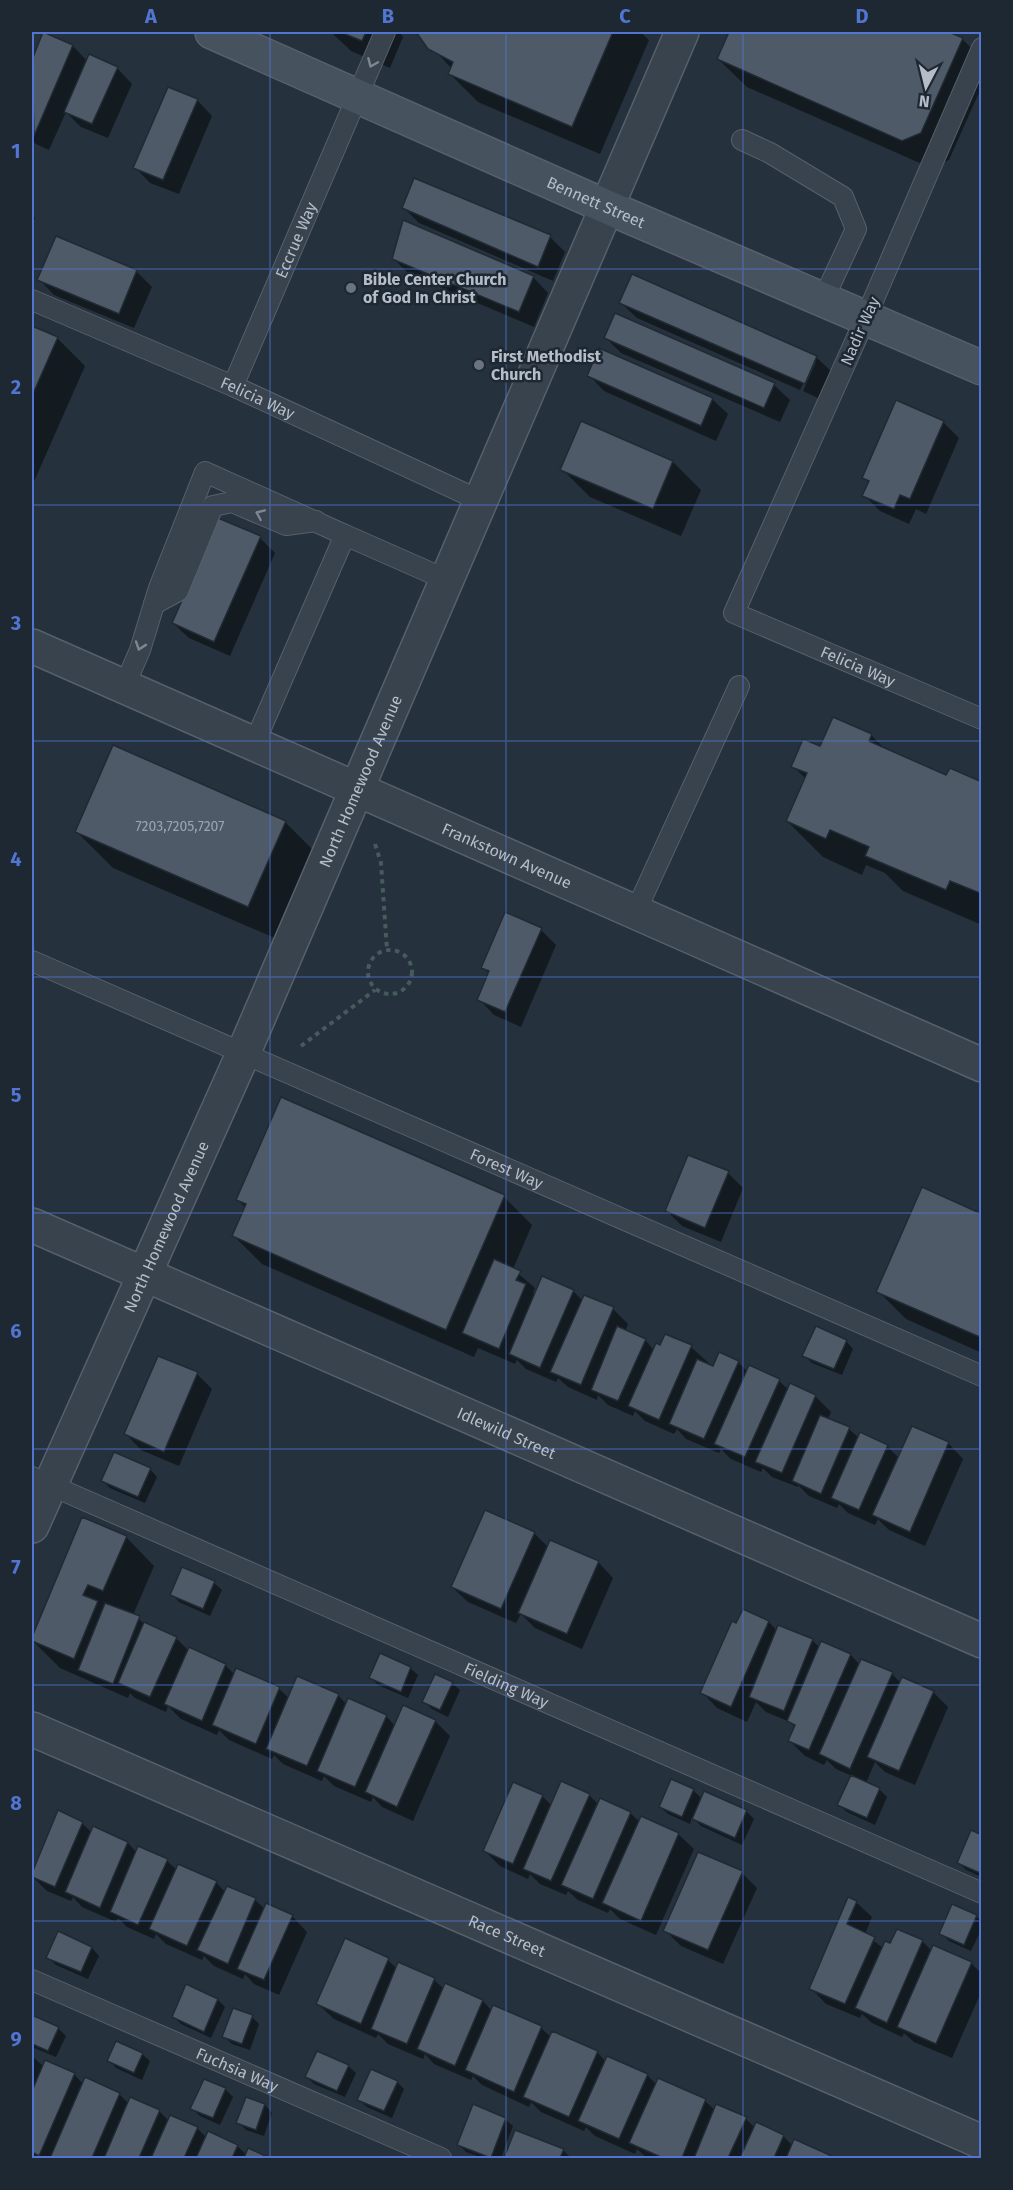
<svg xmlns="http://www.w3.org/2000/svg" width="1013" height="2190" viewBox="0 0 1013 2190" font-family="'Fira Sans',sans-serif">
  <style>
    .shadow { fill: #0007 }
    .building { fill: #4e5a67; stroke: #202a34; stroke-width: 1.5 }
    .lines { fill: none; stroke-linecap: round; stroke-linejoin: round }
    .service-casing { stroke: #57606b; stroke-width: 22 }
    .minor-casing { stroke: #57606b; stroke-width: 36 }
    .tertiary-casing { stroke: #57606b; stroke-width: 36 }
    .secondary-casing { stroke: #57606b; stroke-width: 36 }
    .path { stroke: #475b5d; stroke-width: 4; stroke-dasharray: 4.5 4.5; stroke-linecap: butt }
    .service { stroke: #39434d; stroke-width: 20 }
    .minor { stroke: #39434d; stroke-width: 33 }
    .tertiary { stroke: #39434d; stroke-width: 33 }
    .secondary { stroke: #47525f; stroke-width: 33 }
    .oneway { stroke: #7d8691 }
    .grid { fill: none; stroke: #5275d2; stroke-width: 1.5; stroke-opacity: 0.55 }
    .worship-dot { fill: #6b7280; stroke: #1e2832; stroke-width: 2 }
    .labels { text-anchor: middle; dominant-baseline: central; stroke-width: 5; stroke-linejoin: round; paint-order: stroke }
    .number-label { font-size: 14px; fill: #9ba4b0 }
    .street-label { font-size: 16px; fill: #b5bdc8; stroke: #1e2832 }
    .poi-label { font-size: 16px; font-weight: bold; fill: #b5bdc8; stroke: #1e2832; text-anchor: start }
    .neatline { fill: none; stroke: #5275d2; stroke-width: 2 }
    .grid-label { font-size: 20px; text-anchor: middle; font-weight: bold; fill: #5275d2 }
  </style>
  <rect width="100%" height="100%" fill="#25313d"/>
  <g class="shadow">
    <polygon points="331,32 399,32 403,37 390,68 351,51"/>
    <polygon points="418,32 640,32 649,40 600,154 478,102 450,74 452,69"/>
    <polygon points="730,32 945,32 962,39 982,58 982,86 949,160 931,168 747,87 718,59"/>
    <polygon points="44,33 73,46 87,61 117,68 132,84 108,138 81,127 66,112 49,150 32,142 32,64"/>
    <polygon points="197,100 212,116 179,194 150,183 135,167"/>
    <polygon points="403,207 550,237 565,252 553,281 419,223"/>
    <polygon points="32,214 35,218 32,226"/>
    <polygon points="56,238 136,271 152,287 134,328 54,295 39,279"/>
    <polygon points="393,258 533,277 548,293 534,327 409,274"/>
    <polygon points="621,303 816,357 832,372 820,399 803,391 816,362 813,362 800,390 637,318"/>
    <polygon points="32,328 57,338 85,366 32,486"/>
    <polygon points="606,338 774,385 790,400 780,422 621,353"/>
    <polygon points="589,375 712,399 728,414 716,441 604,391"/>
    <polygon points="897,402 944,423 959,438 926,514 916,509 909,524 880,511 864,495 869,483 864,477"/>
    <polygon points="673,462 701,490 681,536 590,497 562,469"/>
    <polygon points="260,538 275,553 230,656 189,638 173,623"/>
    <polygon points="871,735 886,750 947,777 982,783 982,925 903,891 885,873 866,865 862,875 823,857 787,821 806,779 793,766 820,748"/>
    <polygon points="285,822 321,858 284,942 113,868 77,832"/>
    <polygon points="541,930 556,945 521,1027 494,1015 479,999 490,975 483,967"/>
    <polygon points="282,1099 504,1197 532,1225 513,1269 535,1288 533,1293 535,1295 573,1291 583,1301 613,1309 628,1324 625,1332 645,1340 654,1350 691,1347 714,1368 738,1362 747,1371 779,1381 789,1390 815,1396 831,1412 828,1419 849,1429 859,1438 887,1446 899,1458 948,1443 963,1459 925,1546 889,1530 878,1519 875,1525 848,1513 839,1504 837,1508 809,1496 798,1485 798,1487 772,1477 763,1468 761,1472 731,1459 721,1449 719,1453 686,1439 677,1429 674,1434 645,1421 635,1411 633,1416 608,1405 598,1395 597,1400 568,1387 558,1378 556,1382 526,1369 517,1360 515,1364 478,1348 474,1357 262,1264 234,1236 246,1208 238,1200"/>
    <polygon points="728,1173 743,1188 721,1242 682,1226 667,1211"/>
    <polygon points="982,1215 982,1353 906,1319 878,1291"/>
    <polygon points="846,1341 853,1349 842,1375 812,1363 804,1355"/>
    <polygon points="197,1374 212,1389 179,1466 141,1450 126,1434"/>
    <polygon points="150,1469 157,1477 145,1503 110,1488 103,1481"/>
    <polygon points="83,1519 126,1537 154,1566 133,1615 145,1624 176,1638 189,1651 225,1665 235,1675 237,1670 279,1689 289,1698 338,1695 347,1705 386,1716 395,1726 435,1721 450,1736 413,1821 382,1807 373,1797 371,1802 334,1786 324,1776 322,1781 283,1764 274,1755 272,1759 229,1740 219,1730 217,1735 181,1719 168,1706 166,1712 135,1698 130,1693 128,1698 60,1668 32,1640"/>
    <polygon points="534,1533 548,1547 598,1562 613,1578 582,1649 535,1628 521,1614 516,1623 468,1602 452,1587"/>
    <polygon points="183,1569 214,1583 222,1590 210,1616 179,1602 172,1594"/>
    <polygon points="743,1611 769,1622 777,1631 812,1640 820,1648 822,1643 851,1655 860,1665 892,1674 901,1683 933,1692 948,1707 915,1785 885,1772 875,1762 866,1783 879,1789 887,1797 875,1825 847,1812 839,1805 852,1776 836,1769 827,1760 824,1765 805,1756 790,1741 796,1728 790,1722 766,1712 756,1702 747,1722 717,1708 702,1692"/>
    <polygon points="410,1668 418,1675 408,1698 378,1685 371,1678"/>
    <polygon points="452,1683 460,1690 448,1717 432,1709 424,1702"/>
    <polygon points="693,1790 702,1799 746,1811 754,1819 742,1845 701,1826 692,1817 690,1824 668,1814 660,1807"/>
    <polygon points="589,1795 599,1805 630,1813 640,1822 678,1834 694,1849 656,1935 620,1919 610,1909 608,1913 578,1900 568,1891 566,1895 540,1884 530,1874 528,1879 500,1866 485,1851 542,1796 552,1806"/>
    <polygon points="59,1812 82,1823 92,1833 94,1828 128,1843 137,1853 167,1861 177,1870 216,1882 225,1892 255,1900 265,1909 292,1916 307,1932 279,1995 254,1984 245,1974 243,1979 214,1966 204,1956 202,1960 166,1944 156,1934 154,1939 127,1927 118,1918 116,1922 82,1907 73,1897 71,1901 47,1891 32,1876"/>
    <polygon points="982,1837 982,1877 966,1870 958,1862"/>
    <polygon points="742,1873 757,1888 723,1964 681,1946 665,1930"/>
    <polygon points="856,1902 872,1917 865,1934 883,1948 922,1941 932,1951 971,1963 982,1974 982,1990 952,2058 914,2042 904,2033 902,2037 872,2023 862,2014 860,2018 826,2004 811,1988"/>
    <polygon points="976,1916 982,1922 982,1928 971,1951 949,1941 941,1933"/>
    <polygon points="58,1933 92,1948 99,1956 88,1979 56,1965 48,1957"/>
    <polygon points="388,1960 397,1969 399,1964 434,1980 444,1989 446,1985 483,2001 492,2011 541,2028 551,2037 597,2052 606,2062 647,2075 656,2084 705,2101 715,2110 746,2119 755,2128 783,2136 793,2146 834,2158 647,2158 637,2149 635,2154 595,2136 586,2127 584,2131 541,2112 531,2102 529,2107 482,2085 473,2076 471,2080 434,2064 425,2054 423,2059 388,2044 378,2034 376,2038 334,2019 318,2004"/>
    <polygon points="218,2000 225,2007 211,2038 181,2024 174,2017"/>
    <polygon points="32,2017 58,2028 66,2036 56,2057 32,2047"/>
    <polygon points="252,2017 259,2024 250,2050 232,2044 224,2036"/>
    <polygon points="142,2054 150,2061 142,2080 116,2068 109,2060"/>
    <polygon points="32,2056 44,2067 74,2074 83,2084 119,2094 129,2104 159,2111 169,2121 197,2128 207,2138 237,2146 247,2155 249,2150 267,2158 32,2158"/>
    <polygon points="348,2066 356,2073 345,2097 314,2084 307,2077"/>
    <polygon points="397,2082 404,2089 392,2118 367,2107 359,2100"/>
    <polygon points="225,2089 233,2097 220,2125 200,2116 192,2109"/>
    <polygon points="265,2105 272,2113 264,2136 246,2130 238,2122"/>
    <polygon points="505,2119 513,2126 501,2158 483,2158 466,2152 459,2145"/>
    <polygon points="516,2132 563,2150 571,2158 505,2158"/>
  </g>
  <g class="building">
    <polygon points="43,32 73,45 34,136 32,60"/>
    <polygon points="340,32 366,32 362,41"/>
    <polygon points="416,32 613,32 572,127 448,74 453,62 428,49"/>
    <polygon points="729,32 949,32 963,38 921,133 902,141 717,59"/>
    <polygon points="89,54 118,67 92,124 64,112"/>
    <polygon points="168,87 198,99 163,180 133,168"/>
    <polygon points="414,178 551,235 538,267 402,208"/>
    <polygon points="403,220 534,276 519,312 392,259"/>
    <polygon points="56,236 137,270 119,314 37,280"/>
    <polygon points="632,274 817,356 805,384 619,303"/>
    <polygon points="615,313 775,383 764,408 604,338"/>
    <polygon points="32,326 58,337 32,396"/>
    <polygon points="599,348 713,398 701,426 587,376"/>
    <polygon points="896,400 944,421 910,499 900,495 894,509 862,496 869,481 862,478"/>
    <polygon points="581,421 673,461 653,509 560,470"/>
    <polygon points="218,518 261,536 214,642 172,623"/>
    <polygon points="833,717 872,734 869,741 946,775 950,768 982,782 982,894 950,881 946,890 865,856 869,847 830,830 826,839 786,821 807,773 791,767 803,739 820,746"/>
    <polygon points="113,745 286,821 248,907 75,832"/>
    <polygon points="505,912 542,928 505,1012 477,1000 489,971 481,968"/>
    <polygon points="281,1097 505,1195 446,1330 232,1236 246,1204 236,1200"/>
    <polygon points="688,1155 729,1171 705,1228 665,1211"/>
    <polygon points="922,1187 982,1214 982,1338 876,1292"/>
    <polygon points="494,1259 521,1271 516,1280 526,1284 499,1349 462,1333"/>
    <polygon points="542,1276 574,1290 540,1368 509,1354"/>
    <polygon points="584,1295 614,1307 581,1385 550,1372"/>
    <polygon points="617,1326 646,1339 618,1401 591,1390"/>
    <polygon points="816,1326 847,1340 834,1369 802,1356"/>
    <polygon points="665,1334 692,1345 659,1420 628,1406 656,1343 660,1345"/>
    <polygon points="719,1352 739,1361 704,1439 669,1424 697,1359 713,1366"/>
    <polygon points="158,1356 198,1372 164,1452 124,1434"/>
    <polygon points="749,1365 780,1379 745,1457 714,1444"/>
    <polygon points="790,1383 816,1395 782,1473 755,1462"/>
    <polygon points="820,1415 850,1427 821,1494 792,1481"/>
    <polygon points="912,1426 949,1442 910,1532 872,1515"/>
    <polygon points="860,1432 888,1445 859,1510 831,1498"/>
    <polygon points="114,1452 151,1468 138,1497 101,1481"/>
    <polygon points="485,1510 535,1532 501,1609 451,1587"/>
    <polygon points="82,1517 127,1536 103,1591 88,1585 83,1595 98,1601 74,1659 32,1641 32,1637"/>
    <polygon points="550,1540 599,1561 567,1634 518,1613"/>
    <polygon points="182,1567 215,1581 203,1609 170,1595"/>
    <polygon points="105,1603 140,1616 113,1684 78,1670"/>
    <polygon points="743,1609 769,1621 731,1707 700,1693 732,1621 736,1623"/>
    <polygon points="144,1622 177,1637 150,1697 118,1683"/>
    <polygon points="778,1625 813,1639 784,1711 749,1697"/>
    <polygon points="821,1641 851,1654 809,1750 788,1741 795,1725 787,1721"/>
    <polygon points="189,1647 226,1664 202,1721 164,1704"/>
    <polygon points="380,1653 411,1667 401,1692 369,1678"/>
    <polygon points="861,1659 893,1672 850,1769 819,1754"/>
    <polygon points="236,1668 280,1687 256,1744 212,1725"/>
    <polygon points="435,1674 453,1682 440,1710 422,1702"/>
    <polygon points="297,1676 339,1694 307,1766 266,1749"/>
    <polygon points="902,1677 934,1691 899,1771 867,1757"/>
    <polygon points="348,1698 387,1715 355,1787 317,1771"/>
    <polygon points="403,1705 436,1720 397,1807 365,1792"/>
    <polygon points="851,1775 880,1788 867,1818 837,1805"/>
    <polygon points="671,1779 694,1789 682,1817 659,1807"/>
    <polygon points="561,1781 590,1794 551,1881 523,1869"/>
    <polygon points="513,1782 543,1795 513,1864 483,1851"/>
    <polygon points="704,1791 747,1810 735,1838 692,1819"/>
    <polygon points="600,1798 631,1812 593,1899 561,1885"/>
    <polygon points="58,1810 83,1822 55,1887 32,1877 32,1873"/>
    <polygon points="641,1816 679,1833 641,1921 602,1903"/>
    <polygon points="93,1826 128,1842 100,1908 65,1892"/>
    <polygon points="971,1830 982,1835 980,1873 957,1863"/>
    <polygon points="138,1846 168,1859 138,1925 110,1912"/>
    <polygon points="698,1852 743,1871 708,1950 663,1931"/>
    <polygon points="178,1864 217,1881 187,1946 149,1929"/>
    <polygon points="227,1886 256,1898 228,1964 197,1950"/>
    <polygon points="848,1897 857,1901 847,1924 875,1937 845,2004 809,1989"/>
    <polygon points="266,1903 293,1915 264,1980 237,1969"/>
    <polygon points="952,1904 977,1915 964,1945 939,1934"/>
    <polygon points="897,1929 923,1940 887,2023 855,2008 885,1941 890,1943"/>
    <polygon points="58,1931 92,1947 81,1972 46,1958"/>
    <polygon points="345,1938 389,1958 361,2024 316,2004"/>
    <polygon points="933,1945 972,1962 936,2044 897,2027"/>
    <polygon points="398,1962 435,1978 407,2044 371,2029"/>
    <polygon points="445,1983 483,2000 455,2066 417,2049"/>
    <polygon points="186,1984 218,1999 204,2032 172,2017"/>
    <polygon points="493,2005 542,2026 514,2092 465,2070"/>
    <polygon points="233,2008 253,2015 242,2044 222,2037"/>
    <polygon points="32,2015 59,2027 48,2051 32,2044"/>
    <polygon points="552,2031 598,2051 569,2117 523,2097"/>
    <polygon points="116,2041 143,2053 134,2073 107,2061"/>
    <polygon points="317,2051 349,2065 337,2091 305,2077"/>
    <polygon points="607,2056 648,2074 619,2139 578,2121"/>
    <polygon points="45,2060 75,2073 39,2156 32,2152 32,2091"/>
    <polygon points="371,2069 398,2081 384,2111 357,2100"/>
    <polygon points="85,2077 120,2093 92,2158 50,2158"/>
    <polygon points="658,2078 706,2099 682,2158 663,2158 629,2143"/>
    <polygon points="204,2079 226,2088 213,2118 190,2109"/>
    <polygon points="130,2097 160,2110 139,2158 104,2158"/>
    <polygon points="246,2097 265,2104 256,2130 236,2123"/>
    <polygon points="473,2104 506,2118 491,2158 457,2145"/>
    <polygon points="716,2104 747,2117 728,2158 694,2158"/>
    <polygon points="170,2115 198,2127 184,2158 151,2158"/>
    <polygon points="756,2122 784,2135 774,2158 740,2158"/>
    <polygon points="515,2130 564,2149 560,2158 504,2158"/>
    <polygon points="208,2131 238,2145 232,2158 196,2158"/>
    <polygon points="794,2139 834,2157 834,2158 786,2158"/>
    <polygon points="248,2148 270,2158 244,2158"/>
  </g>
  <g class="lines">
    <defs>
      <g id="service">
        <path id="s1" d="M982,48L866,317L734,613L982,719"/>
        <polyline points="742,140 770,153 843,197 856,229 824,298"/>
        <path id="s2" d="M32,300L233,386L481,501"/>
        <path id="s3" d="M233,386L385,32"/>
        <polyline points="154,604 178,591 213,506 232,502 286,525 316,521"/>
        <polyline points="124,687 140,650 159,588 205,472 345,535"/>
        <polyline points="254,744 345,535 447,580"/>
        <polyline points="635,913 739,686"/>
        <path id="s4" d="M32,961L982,1376"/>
        <path id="s5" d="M32,1477L982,1893"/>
        <path id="s6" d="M32,1980L441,2158"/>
      </g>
      <g id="minor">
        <path id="s7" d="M32,1225L982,1641"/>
        <path id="s8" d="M32,1526L243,1054L682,32"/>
        <path id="s9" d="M32,1729L982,2142"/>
      </g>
      <g id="tertiary">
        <path id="s10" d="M32,646L982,1065"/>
      </g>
      <g id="secondary">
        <path id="s11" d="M212,32L607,207L982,368"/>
      </g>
    </defs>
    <use href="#service" class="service-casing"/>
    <use href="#minor" class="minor-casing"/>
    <use href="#tertiary" class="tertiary-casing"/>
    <use href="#secondary" class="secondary-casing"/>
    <g class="path">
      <polyline points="375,844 381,863 387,950"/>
      <circle cx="390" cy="972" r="22"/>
      <polyline points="301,1046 375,990"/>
    </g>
    <use href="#service" class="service"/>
    <use href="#minor" class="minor"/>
    <use href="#tertiary" class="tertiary"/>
    <use href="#secondary" class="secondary"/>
  </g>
  <defs><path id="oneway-chevron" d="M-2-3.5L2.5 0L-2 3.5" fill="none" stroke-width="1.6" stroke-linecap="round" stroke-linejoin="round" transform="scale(1.5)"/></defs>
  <g class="oneway">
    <use href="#oneway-chevron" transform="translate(372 63) rotate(113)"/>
    <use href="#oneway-chevron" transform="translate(260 514) rotate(-157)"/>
    <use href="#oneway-chevron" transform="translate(140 646) rotate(109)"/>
  </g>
  <path class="grid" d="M270,32V2158M506,32V2158M743,32V2158M32,269H982M32,505H982M32,741H982M32,977H982M32,1213H982M32,1449H982M32,1685H982M32,1921H982"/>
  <g class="worship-dot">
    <circle cx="351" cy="288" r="6"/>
    <circle cx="479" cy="365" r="6"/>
  </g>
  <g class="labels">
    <g class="number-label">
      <text x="180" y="826">7203,7205,7207</text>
    </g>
    <g class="street-label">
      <text stroke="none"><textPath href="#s11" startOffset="420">Bennett Street</textPath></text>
      <text stroke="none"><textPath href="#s3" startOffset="159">Eccrue Way</textPath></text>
      <text transform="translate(860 331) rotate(-66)">Nadir Way</text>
      <text stroke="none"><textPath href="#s2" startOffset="246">Felicia Way</textPath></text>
      <text stroke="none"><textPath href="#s1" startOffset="752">Felicia Way</textPath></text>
      <text stroke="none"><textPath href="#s8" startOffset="814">North Homewood Avenue</textPath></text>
      <text stroke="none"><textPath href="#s10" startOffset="519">Frankstown Avenue</textPath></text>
      <text stroke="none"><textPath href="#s4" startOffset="518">Forest Way</textPath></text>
      <text stroke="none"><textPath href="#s8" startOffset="328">North Homewood Avenue</textPath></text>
      <text stroke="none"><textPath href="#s7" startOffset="518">Idlewild Street</textPath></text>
      <text stroke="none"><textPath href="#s5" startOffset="518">Fielding Way</textPath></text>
      <text stroke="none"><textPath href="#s9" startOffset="518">Race Street</textPath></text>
      <text stroke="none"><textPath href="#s6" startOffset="224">Fuchsia Way</textPath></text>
    </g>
    <g class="poi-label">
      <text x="363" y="279">Bible Center Church<tspan x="363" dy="18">of God In Christ</tspan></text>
      <text x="491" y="356">First Methodist<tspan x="491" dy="18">Church</tspan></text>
    </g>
  </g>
  <rect width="1013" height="2190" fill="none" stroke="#1e2832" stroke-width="66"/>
  <g transform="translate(926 87) rotate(187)" stroke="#1e2832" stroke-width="4.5" paint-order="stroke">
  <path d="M0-4.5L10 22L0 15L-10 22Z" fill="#b5bdc8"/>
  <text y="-9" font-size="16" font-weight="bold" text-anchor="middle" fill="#b5bdc8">N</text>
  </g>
  <rect x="33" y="33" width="947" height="2124" class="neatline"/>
  <g class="grid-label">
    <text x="151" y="23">A</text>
    <text x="388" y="23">B</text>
    <text x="625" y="23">C</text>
    <text x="862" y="23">D</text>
    <text x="16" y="158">1</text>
    <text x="16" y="394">2</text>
    <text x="16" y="630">3</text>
    <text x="16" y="866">4</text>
    <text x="16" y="1102">5</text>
    <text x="16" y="1338">6</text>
    <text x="16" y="1574">7</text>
    <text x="16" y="1810">8</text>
    <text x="16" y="2046">9</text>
  </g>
</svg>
